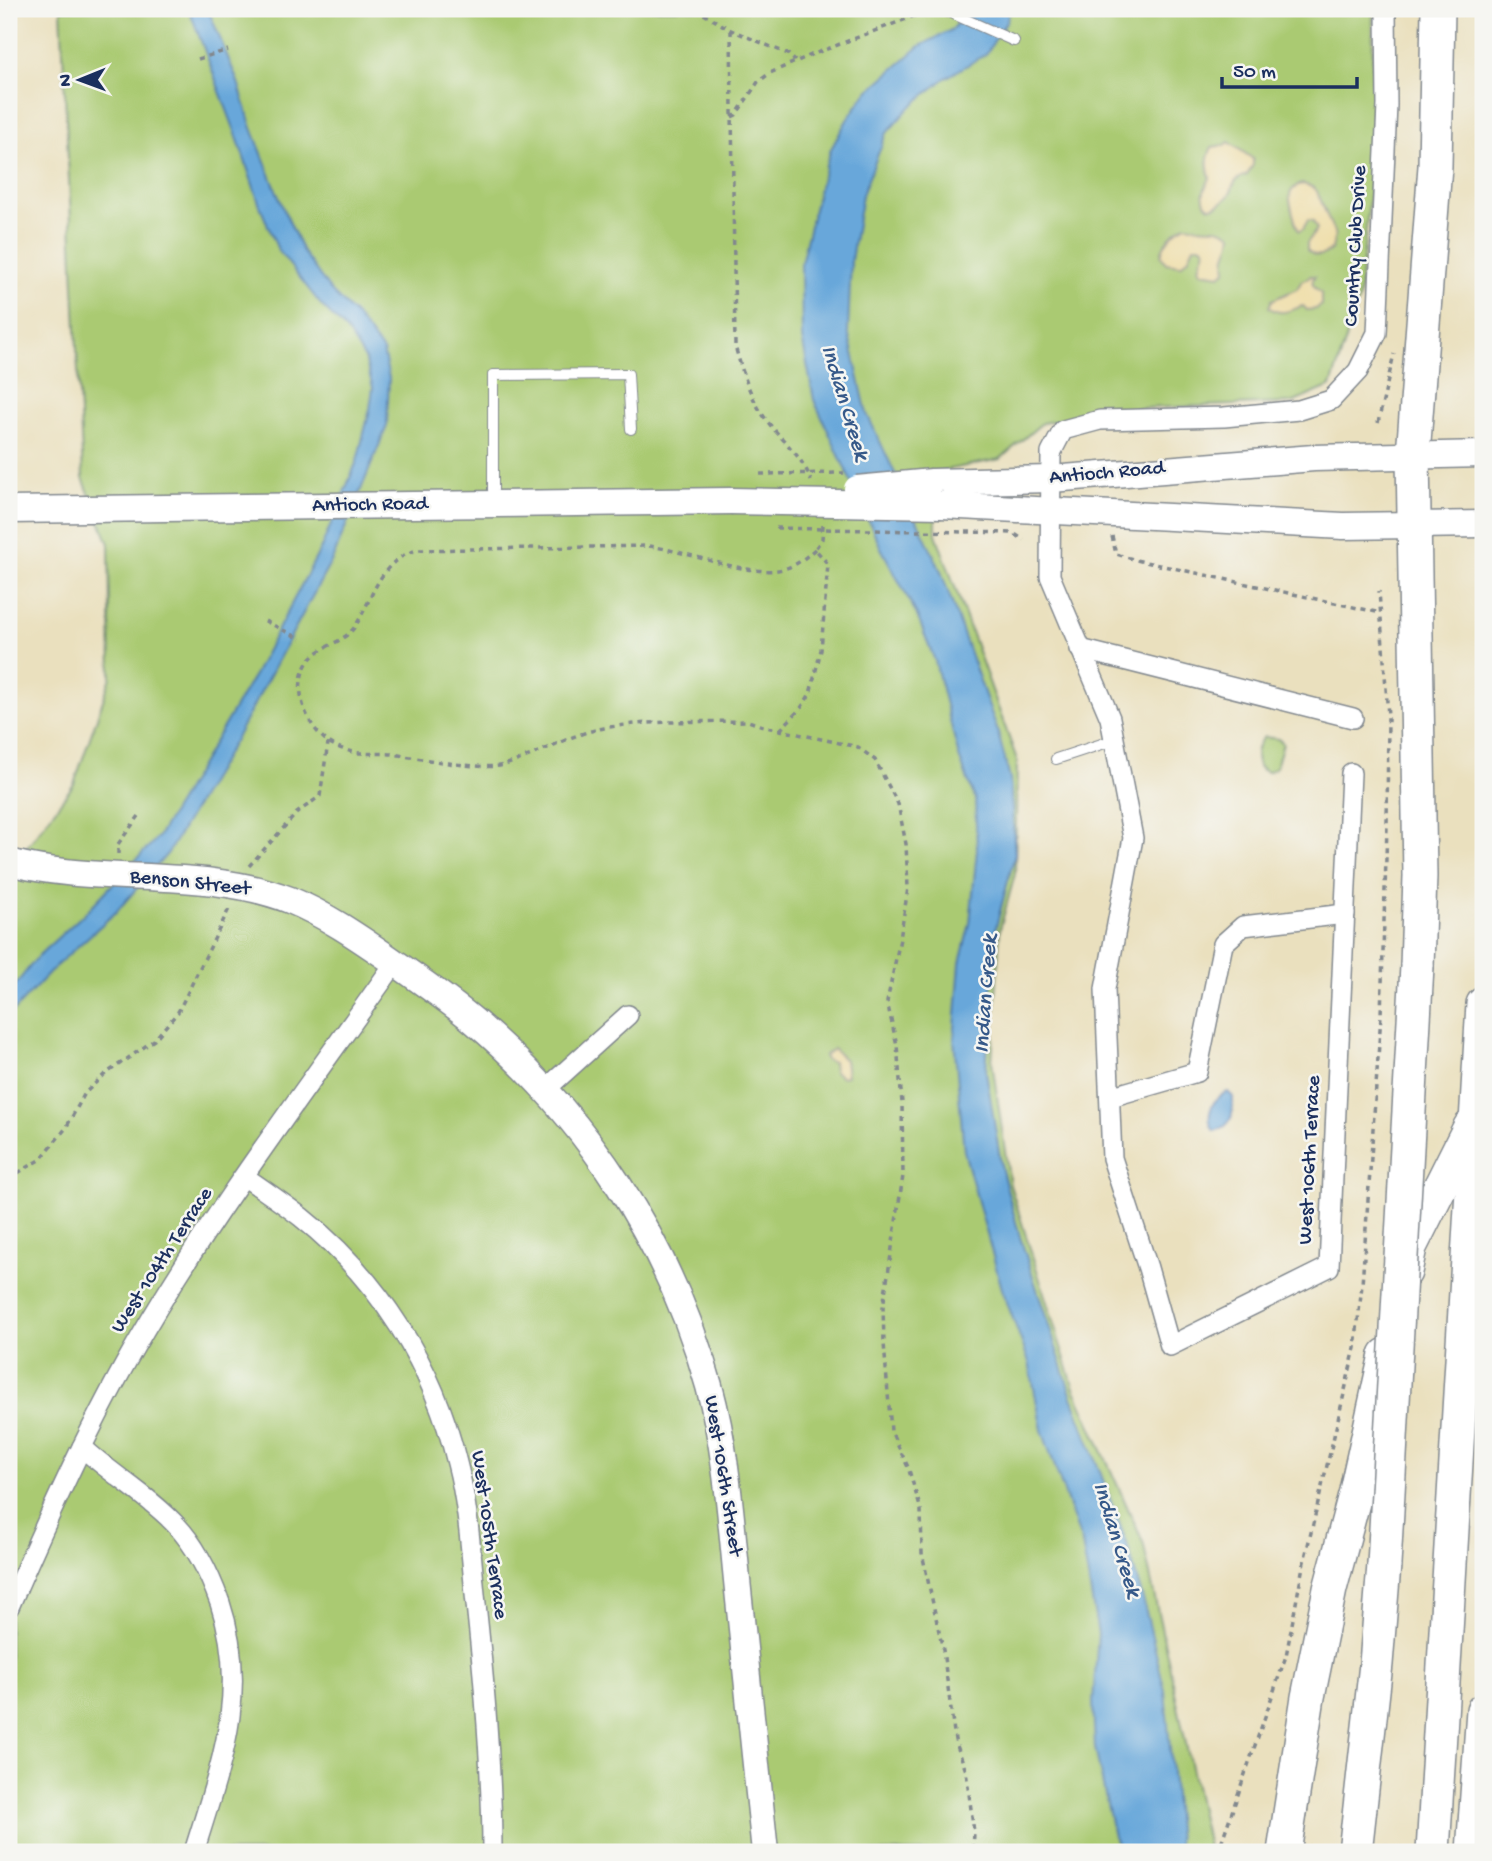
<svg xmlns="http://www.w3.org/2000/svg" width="1492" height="1861" viewBox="0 0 1492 1861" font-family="'Gochi Hand',sans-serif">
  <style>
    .green { fill: #aaca72; stroke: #627c68; stroke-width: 2 }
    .sand { fill: #eeda9e; stroke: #84847e; stroke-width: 2 }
    .water { fill: #67a7da; stroke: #416b9c; stroke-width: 2 }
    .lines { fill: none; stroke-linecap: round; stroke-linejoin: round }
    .lane-casing { stroke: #82888e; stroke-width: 12 }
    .street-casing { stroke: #82888e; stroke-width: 22 }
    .secondary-casing { stroke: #82888e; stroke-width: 29 }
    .highway-casing { stroke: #82888e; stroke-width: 36 }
    .path { stroke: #82888e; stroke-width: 3.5; stroke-dasharray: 5 5; stroke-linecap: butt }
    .lane { stroke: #fff; stroke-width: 10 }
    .street { stroke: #fff; stroke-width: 19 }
    .secondary { stroke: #fff; stroke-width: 26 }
    .highway { stroke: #fff; stroke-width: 33 }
    .secondary-bridge-casing { stroke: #82888e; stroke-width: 29; stroke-linecap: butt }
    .highway-bridge-casing { stroke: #82888e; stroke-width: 36; stroke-linecap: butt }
    .path-bridge { stroke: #82888e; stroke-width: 3.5; stroke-dasharray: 5 5; stroke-linecap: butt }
    .secondary-bridge { stroke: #fff; stroke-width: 26 }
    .highway-bridge { stroke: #fff; stroke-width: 33 }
    .labels { text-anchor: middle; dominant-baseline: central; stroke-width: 5; stroke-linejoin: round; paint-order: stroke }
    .street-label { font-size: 21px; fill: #1b2f5e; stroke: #f6f6f2 }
    .water-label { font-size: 23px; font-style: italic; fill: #365989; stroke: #f6f6f2 }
  </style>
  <rect width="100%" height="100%" fill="#f6f6f2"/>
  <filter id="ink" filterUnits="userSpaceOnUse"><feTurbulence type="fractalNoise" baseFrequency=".0143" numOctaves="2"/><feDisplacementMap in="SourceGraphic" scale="14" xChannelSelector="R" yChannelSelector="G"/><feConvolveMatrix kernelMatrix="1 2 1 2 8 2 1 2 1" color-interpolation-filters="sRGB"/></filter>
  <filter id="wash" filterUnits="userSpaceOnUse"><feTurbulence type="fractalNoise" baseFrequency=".00686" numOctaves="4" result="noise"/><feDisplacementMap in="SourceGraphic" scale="28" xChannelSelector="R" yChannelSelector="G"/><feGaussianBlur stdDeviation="1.57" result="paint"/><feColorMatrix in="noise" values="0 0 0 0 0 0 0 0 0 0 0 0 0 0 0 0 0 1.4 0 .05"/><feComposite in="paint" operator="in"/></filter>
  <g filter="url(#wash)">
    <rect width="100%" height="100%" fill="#eae0be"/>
    <g class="green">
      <polygon points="61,9 1373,9 1372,171 1359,299 1331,386 1292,403 1144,408 1042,423 1000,459 936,472 936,534 1017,760 1015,874 1000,929 992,1062 1010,1185 1074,1388 1143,1542 1209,1852 9,1852 9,871 74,784 111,677 109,544 83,478"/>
      <path d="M1264,737L1278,739L1283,743L1276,767L1267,772C1252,767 1254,747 1264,737Z"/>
    </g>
    <g class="sand">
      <path d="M1229,142L1253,159V165L1247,175C1243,177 1240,177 1237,180C1232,184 1233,191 1229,195C1223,203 1207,215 1204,199C1202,191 1207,185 1210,178C1207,166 1206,159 1212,147L1225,145Z"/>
      <path d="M1303,184L1312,187L1317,191L1335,235L1332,249C1324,256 1315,258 1307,250V243L1317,229L1313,221L1308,220L1303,229L1299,231C1296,226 1288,199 1290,194C1291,190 1294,188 1298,185Z"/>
      <path d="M1186,225C1190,225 1194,227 1198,227C1213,229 1218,225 1232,235C1231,251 1223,251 1226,270L1220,275L1201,272L1199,267L1205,250L1203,246H1194L1188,259L1181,265L1166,263L1161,256C1163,243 1174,230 1186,225Z"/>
      <path d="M1310,276H1315C1309,284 1315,288 1321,293V305L1316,309L1307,310L1303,306C1290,310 1281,317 1269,307L1272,300L1297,289L1301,282Z"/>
      <polygon points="833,1049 845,1060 847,1076 842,1077 834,1071 833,1062 826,1060 824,1056"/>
    </g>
    <g class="water">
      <polygon points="189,9 208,9 238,82 252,128 284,210 303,252 331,291 356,316 383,351 389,378 387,426 333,558 236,738 168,853 117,911 57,965 9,1016 9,993 39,955 86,912 158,837 254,675 322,546 357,461 370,409 373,388 365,359 347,331 322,306 278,250 261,209 236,134"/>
      <polygon points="966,9 1010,9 1007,20 986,54 944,79 909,108 886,134 862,195 851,260 848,331 867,414 940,569 997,729 1010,779 1015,854 995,931 986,1072 1002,1170 1020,1237 1072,1397 1127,1544 1144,1603 1165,1691 1179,1852 1121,1852 1114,1837 1095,1748 1093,1702 1098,1634 1082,1543 1042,1430 1029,1362 1002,1289 964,1151 954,1039 960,963 970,923 977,849 975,799 959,757 935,661 916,613 881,548 814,400 802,338 801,263 819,188 831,149 847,120 866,93 920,46 953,29"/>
      <path d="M1228,1092L1233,1097C1233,1115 1233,1126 1214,1131C1204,1117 1212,1097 1228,1092Z"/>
    </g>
  </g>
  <g filter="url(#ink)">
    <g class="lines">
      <defs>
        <g id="lane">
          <polyline points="942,9 1014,41"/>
          <polyline points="493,490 493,375 628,374 631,429"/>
          <polyline points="1056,759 1114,740"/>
        </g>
        <g id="street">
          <polyline points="1080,649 1353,718"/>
          <polyline points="1351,773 1329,1267 1170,1346 1148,1268 1112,1158 1105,989 1133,838 1110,718 1050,576 1051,453 1063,430 1100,420 1224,417 1299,410 1331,400 1358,371 1377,333 1387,105 1386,9"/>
          <polyline points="546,1089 628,1015"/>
          <polyline points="1110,1097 1197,1072 1223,944 1243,926 1345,914"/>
          <path d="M245,1177C264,1190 283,1203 301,1217C379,1279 434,1366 457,1463C469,1508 471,1557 476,1604C485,1687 492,1769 492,1852"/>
          <path d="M82,1447C112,1475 148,1495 176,1525C197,1547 210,1575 220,1603C250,1692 220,1767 194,1852"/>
          <path d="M9,1607C50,1513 92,1419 144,1331C219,1203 310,1084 395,963"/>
        </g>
        <g id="secondary">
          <polyline points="932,482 1051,479 1314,458 1483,454"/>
          <polyline points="942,505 1343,526 1483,524"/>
          <polyline points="9,510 731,501"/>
          <path d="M9,862C99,886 202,866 290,900C329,916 365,942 400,966C425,984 450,1001 474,1021C587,1117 669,1242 709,1386C727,1452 731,1522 738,1590C747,1678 756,1765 765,1852"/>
        </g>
        <g id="highway">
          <polyline points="1417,966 1420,876 1413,455 1435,166 1438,9"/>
          <polyline points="1405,1272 1410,1247 1470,1127"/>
          <polyline points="1284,1852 1308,1697 1330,1589 1356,1491 1386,1355"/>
          <polyline points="1355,1852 1376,1664 1384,1565"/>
          <polyline points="1433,1852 1483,1004"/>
          <polyline points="1473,1852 1483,1710"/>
        </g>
      </defs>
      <use href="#lane" class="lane-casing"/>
      <use href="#street" class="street-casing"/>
      <use href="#secondary" class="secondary-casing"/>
      <use href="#highway" class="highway-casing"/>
      <g class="path">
        <polyline points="695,9 731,30 788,54 795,61"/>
        <path d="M731,30L735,346C742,371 750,397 765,418C779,438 804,457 811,481"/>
        <polyline points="198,59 228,50"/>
        <polyline points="732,117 736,115 758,82 770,73 811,55 930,10"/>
        <polyline points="1378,423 1394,354"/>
        <polyline points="776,528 1013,533 1024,540"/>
        <polyline points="1112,536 1116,554 1136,560 1381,613"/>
        <path d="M815,549C805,558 796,566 783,569C748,578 686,550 648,546L417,550C379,561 374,596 356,625C346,641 327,644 313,656C289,679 303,723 327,741C337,748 349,752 361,753C372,754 383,753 393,754C417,758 484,771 504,765C538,755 570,734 604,728C651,720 701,722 748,721L766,727L858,747L875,760L898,804L906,844L908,888L900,939L887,1002L897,1045L902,1103L903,1176L883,1307L884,1343L891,1431L908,1467L921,1510L922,1553L943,1650L955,1740L966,1771L974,1832L973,1852"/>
        <polyline points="265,621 301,639"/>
        <polyline points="780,730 801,708 810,694 821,650 828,564 815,549 822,539 823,525"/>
        <polyline points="118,854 118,844 142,812"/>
        <polyline points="249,866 297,813 320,796 328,743"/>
        <polyline points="9,1178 40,1160 66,1128 85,1093 104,1075 154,1040 178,1012 230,907"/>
        <polyline points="1218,1852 1286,1656 1303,1566 1355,1348 1362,1285 1381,1015 1387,827 1388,716 1379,591"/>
      </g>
      <use href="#lane" class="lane"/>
      <use href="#street" class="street"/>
      <use href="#secondary" class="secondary"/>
      <use href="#highway" class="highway"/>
      <defs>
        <g id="secondary-bridge">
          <polyline points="857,489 932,482"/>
          <polyline points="731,501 942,505"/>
        </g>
        <polyline id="highway-bridge" points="1384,1565 1417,966"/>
      </defs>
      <use href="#secondary-bridge" class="secondary-bridge-casing"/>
      <use href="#highway-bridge" class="highway-bridge-casing"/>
      <polyline class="path-bridge" points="760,474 844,473"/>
      <use href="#secondary-bridge" class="secondary-bridge"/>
      <use href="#highway-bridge" class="highway-bridge"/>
    </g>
  </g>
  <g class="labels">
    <g class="street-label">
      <text transform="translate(1357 246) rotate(-87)">Country Club Drive</text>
      <text transform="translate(1107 474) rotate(-5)">Antioch Road</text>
      <text transform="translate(370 506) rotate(-1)">Antioch Road</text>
      <text transform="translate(190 884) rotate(6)">Benson Street</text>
      <text transform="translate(1311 1160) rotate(-87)">West 106th Terrace</text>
      <text transform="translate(163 1261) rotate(-57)">West 104th Terrace</text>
      <text transform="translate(722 1476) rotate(81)">West 106th Street</text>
      <text transform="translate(488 1535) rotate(82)">West 105th Terrace</text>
    </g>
    <g class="water-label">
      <text transform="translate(844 403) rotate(73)">Indian Creek</text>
      <text transform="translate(987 994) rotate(-86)">Indian Creek</text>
      <text transform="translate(1116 1540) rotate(73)">Indian Creek</text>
    </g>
  </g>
  <rect width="1492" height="1861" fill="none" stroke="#f6f6f2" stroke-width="35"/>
  <g transform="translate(80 80) rotate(269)" stroke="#f6f6f2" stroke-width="5" paint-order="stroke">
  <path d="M0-5L12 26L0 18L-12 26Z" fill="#1b2f5e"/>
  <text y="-10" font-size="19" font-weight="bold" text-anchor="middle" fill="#1b2f5e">N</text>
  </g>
  <path d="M1222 77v10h135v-10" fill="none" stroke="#1b2f5e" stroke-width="3.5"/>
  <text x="1233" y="77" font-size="21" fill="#1b2f5e" stroke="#f6f6f2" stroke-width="5" paint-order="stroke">50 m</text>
</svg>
